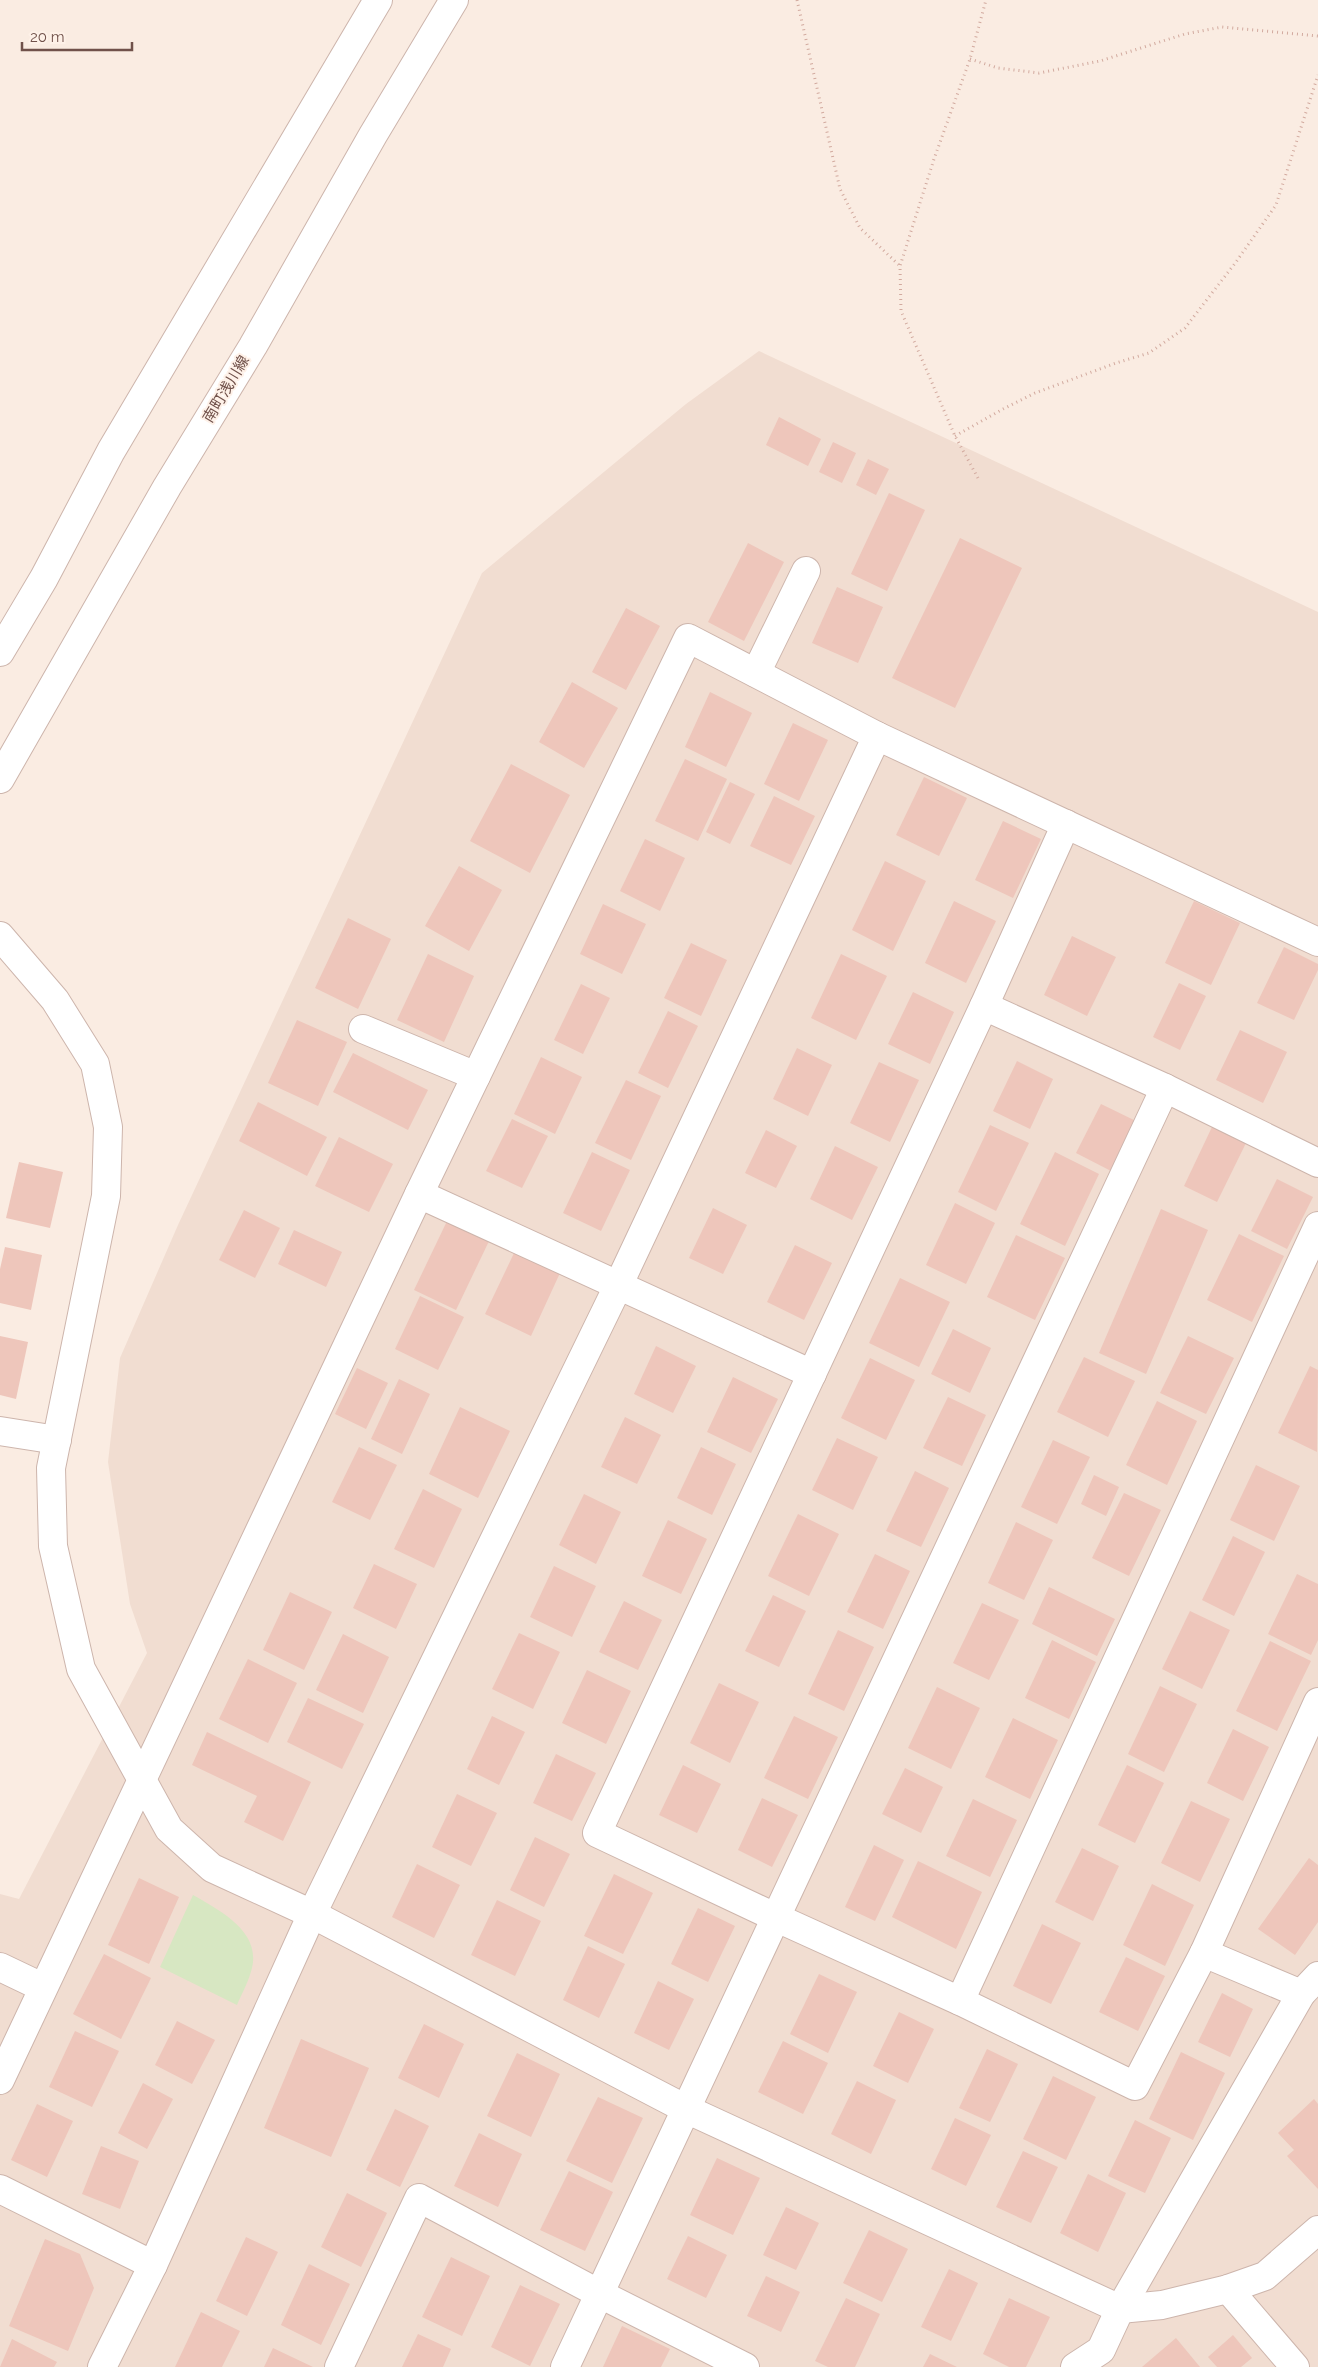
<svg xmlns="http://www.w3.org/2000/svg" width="1318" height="2367" viewBox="0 0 1318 2367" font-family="Raleway,'Noto Sans JP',sans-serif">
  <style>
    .residential { fill: #f1ddd1 }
    .green { fill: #d7e7c2 }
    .building { fill: #eec6bb }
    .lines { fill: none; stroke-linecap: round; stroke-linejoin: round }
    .minor-casing { stroke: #cdb5ac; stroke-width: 30 }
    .tertiary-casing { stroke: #cdb5ac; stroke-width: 30 }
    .path { stroke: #d2aa9f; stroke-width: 3; stroke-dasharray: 1 4; stroke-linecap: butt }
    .minor { stroke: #fff; stroke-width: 28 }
    .tertiary { stroke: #fff; stroke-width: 28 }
    .labels { text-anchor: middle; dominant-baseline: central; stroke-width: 4; stroke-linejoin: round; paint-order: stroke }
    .street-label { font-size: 15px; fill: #70514a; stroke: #fef1e8 }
  </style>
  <rect width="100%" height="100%" fill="#faece2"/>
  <polygon class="residential" points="759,351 1318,612 1318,2367 0,2367 0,1894 19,1899 147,1653 130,1604 108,1462 120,1358 178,1225 482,573 686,404"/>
  <path class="green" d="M193,1895C219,1910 261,1931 252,1968C249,1981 242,1993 237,2005L160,1967Z"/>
  <g class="building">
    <polygon points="779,417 821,439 808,466 766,445"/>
    <polygon points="833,442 856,453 842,483 819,472"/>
    <polygon points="868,459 889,469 876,495 856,485"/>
    <polygon points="889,493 925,510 887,591 851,574"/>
    <polygon points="960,538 1022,568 955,708 892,678"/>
    <polygon points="748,543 784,562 744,641 708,622"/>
    <polygon points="837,587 883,607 858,663 812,643"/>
    <polygon points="626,608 660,626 626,690 592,672"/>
    <polygon points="572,682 618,708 584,768 539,742"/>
    <polygon points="710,692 752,713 726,767 685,747"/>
    <polygon points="793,723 828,740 799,801 764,784"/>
    <polygon points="685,759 727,779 698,841 655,821"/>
    <polygon points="511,764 570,795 530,873 470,841"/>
    <polygon points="924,777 967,798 939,856 896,835"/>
    <polygon points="730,782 755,794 730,844 706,832"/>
    <polygon points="774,796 815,816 791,865 750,846"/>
    <polygon points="1003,821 1041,839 1013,898 975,880"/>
    <polygon points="645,839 685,858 660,911 620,891"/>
    <polygon points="885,861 926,881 893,951 852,930"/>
    <polygon points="459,866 502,890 469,951 425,926"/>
    <polygon points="954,901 996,921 966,983 925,963"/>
    <polygon points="1194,901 1240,923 1211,985 1165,963"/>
    <polygon points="603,904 646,924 622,974 580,954"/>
    <polygon points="348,918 391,939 358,1009 315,988"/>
    <polygon points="1072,936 1116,957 1087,1016 1044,995"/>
    <polygon points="691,943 727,960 701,1016 664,998"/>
    <polygon points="1284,947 1318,964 1318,970 1294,1020 1257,1003"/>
    <polygon points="428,954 474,976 444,1042 397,1020"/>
    <polygon points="841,954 887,976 856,1040 811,1018"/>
    <polygon points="1179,983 1206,996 1180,1050 1153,1037"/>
    <polygon points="581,984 610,998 583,1054 554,1040"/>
    <polygon points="913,992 954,1012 930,1064 888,1044"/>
    <polygon points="668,1011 698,1026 668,1088 638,1073"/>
    <polygon points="297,1020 347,1042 318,1106 268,1083"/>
    <polygon points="1240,1030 1287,1052 1263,1103 1216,1080"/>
    <polygon points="797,1048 832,1065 808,1116 773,1099"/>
    <polygon points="353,1053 428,1090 408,1130 333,1092"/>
    <polygon points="541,1057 582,1077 555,1134 514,1114"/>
    <polygon points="1017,1061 1053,1079 1030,1129 993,1111"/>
    <polygon points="879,1062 919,1080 890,1142 850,1123"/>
    <polygon points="626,1080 661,1096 631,1160 595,1143"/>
    <polygon points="258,1102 327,1137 307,1176 239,1141"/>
    <polygon points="1101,1104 1136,1121 1111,1171 1076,1153"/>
    <polygon points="512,1119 548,1136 522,1188 486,1171"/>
    <polygon points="990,1125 1029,1143 996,1211 958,1192"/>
    <polygon points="1212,1127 1246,1143 1217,1202 1184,1186"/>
    <polygon points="766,1130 797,1146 776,1188 745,1173"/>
    <polygon points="339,1137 393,1164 369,1212 315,1186"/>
    <polygon points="835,1146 878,1167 852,1220 810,1199"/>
    <polygon points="592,1152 630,1170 601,1231 563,1213"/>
    <polygon points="1055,1152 1099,1174 1065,1246 1020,1224"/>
    <polygon points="19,1162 63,1172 50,1228 6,1218"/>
    <polygon points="1277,1179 1313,1197 1287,1249 1251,1231"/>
    <polygon points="955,1203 995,1223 966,1284 926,1265"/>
    <polygon points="713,1208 747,1225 723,1274 689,1258"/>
    <polygon points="1161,1209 1208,1230 1146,1374 1099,1353"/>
    <polygon points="244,1210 280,1228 255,1278 219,1260"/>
    <polygon points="448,1219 490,1239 456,1310 414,1290"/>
    <polygon points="294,1230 342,1252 326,1287 278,1264"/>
    <polygon points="1239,1234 1284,1256 1252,1322 1207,1300"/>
    <polygon points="1016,1235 1065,1258 1035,1320 987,1297"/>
    <polygon points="795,1245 832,1263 804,1320 767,1302"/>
    <polygon points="5,1247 42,1255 31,1310 0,1303 0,1269"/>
    <polygon points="515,1251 560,1273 531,1336 485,1314"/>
    <polygon points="900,1278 950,1302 919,1367 869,1343"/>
    <polygon points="420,1296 464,1317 438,1370 395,1349"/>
    <polygon points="953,1329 991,1348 970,1393 931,1374"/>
    <polygon points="0,1336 28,1342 16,1399 0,1395"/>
    <polygon points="1188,1336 1234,1358 1206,1414 1160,1393"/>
    <polygon points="656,1346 696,1366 673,1413 634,1394"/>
    <polygon points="1084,1357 1135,1381 1108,1437 1057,1412"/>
    <polygon points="870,1358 915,1380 886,1440 841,1418"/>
    <polygon points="1310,1366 1318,1370 1317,1452 1278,1433"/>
    <polygon points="357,1368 388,1383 366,1429 335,1414"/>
    <polygon points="733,1377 778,1399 751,1453 707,1432"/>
    <polygon points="399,1379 430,1394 402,1454 371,1439"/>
    <polygon points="948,1397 986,1415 962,1466 923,1448"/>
    <polygon points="1157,1401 1197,1421 1167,1485 1126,1465"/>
    <polygon points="460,1407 510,1431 478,1498 429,1474"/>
    <polygon points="625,1417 661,1435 637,1484 601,1467"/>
    <polygon points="837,1438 878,1457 853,1510 812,1490"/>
    <polygon points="1053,1440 1090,1457 1057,1524 1021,1507"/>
    <polygon points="359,1447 397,1465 370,1520 332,1502"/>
    <polygon points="701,1447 736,1464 712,1515 677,1498"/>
    <polygon points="1256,1465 1300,1486 1274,1541 1230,1520"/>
    <polygon points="915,1471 949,1488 921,1547 886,1531"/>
    <polygon points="1094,1475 1119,1487 1106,1516 1081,1504"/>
    <polygon points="423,1489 462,1509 434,1568 394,1549"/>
    <polygon points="1124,1493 1161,1510 1129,1576 1092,1558"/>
    <polygon points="584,1494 621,1512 596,1564 559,1545"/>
    <polygon points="798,1514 839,1534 809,1596 768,1576"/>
    <polygon points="668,1520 707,1539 681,1594 642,1576"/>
    <polygon points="1016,1522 1053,1540 1024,1600 988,1583"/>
    <polygon points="1233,1536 1265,1552 1234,1616 1202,1600"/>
    <polygon points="875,1554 910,1571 883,1629 847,1612"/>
    <polygon points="374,1564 417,1584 396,1629 353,1608"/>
    <polygon points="554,1566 596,1586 572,1637 530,1617"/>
    <polygon points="1297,1574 1318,1584 1318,1640 1311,1655 1268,1634"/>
    <polygon points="1049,1587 1115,1619 1097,1656 1032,1624"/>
    <polygon points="290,1592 332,1612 304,1670 263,1650"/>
    <polygon points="773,1595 806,1611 779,1667 745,1651"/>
    <polygon points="624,1601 662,1620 638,1670 599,1652"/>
    <polygon points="982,1603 1019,1620 989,1680 953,1663"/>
    <polygon points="1190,1611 1230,1630 1202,1689 1162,1669"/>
    <polygon points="838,1630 874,1647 844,1711 808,1694"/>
    <polygon points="519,1633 560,1652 533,1709 492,1689"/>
    <polygon points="343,1634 389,1657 363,1713 316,1690"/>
    <polygon points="1052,1640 1096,1662 1069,1719 1025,1698"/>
    <polygon points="1270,1641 1311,1661 1277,1731 1236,1711"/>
    <polygon points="248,1659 297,1683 268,1743 219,1719"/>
    <polygon points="587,1670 631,1691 606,1744 562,1723"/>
    <polygon points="719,1683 759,1702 730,1763 690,1743"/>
    <polygon points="1160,1686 1197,1704 1164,1772 1128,1754"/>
    <polygon points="937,1687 980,1708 951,1769 908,1748"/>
    <polygon points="308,1698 364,1724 342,1769 287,1742"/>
    <polygon points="492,1716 525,1732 499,1785 467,1769"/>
    <polygon points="794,1716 838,1737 808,1799 764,1778"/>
    <polygon points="1013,1718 1058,1740 1030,1799 985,1777"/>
    <polygon points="1233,1729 1269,1747 1243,1801 1207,1783"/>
    <polygon points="207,1732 311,1782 283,1841 244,1822 257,1796 192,1765"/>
    <polygon points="556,1754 596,1773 572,1821 533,1803"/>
    <polygon points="683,1765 721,1784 697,1833 659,1815"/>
    <polygon points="1127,1765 1164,1783 1135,1843 1098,1825"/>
    <polygon points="905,1768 943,1787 921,1833 882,1814"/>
    <polygon points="457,1794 497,1813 471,1866 432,1847"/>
    <polygon points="762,1798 798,1815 772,1867 738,1850"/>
    <polygon points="973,1799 1017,1820 990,1877 946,1856"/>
    <polygon points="1191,1801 1230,1819 1200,1882 1161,1863"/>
    <polygon points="535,1837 570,1854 544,1907 510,1890"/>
    <polygon points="874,1845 904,1860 875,1921 845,1907"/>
    <polygon points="1082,1848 1119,1866 1093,1921 1055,1902"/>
    <polygon points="1309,1858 1318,1865 1318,1922 1295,1955 1258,1929"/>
    <polygon points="918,1861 982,1892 956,1949 892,1917"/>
    <polygon points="417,1864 460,1885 434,1938 392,1917"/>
    <polygon points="614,1874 653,1893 623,1954 584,1936"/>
    <polygon points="139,1878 179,1897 149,1964 108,1945"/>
    <polygon points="1152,1884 1194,1905 1165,1966 1123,1945"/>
    <polygon points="497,1900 541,1921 515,1976 471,1955"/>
    <polygon points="698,1908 735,1926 708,1982 671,1964"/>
    <polygon points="1042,1924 1081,1943 1051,2004 1013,1986"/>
    <polygon points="588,1946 625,1964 599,2018 563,2000"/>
    <polygon points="104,1954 151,1978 121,2039 73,2014"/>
    <polygon points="1126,1957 1165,1976 1138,2031 1099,2012"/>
    <polygon points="819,1974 857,1992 828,2053 790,2034"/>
    <polygon points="658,1981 694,1999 669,2050 634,2033"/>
    <polygon points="1222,1993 1253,2009 1230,2057 1198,2042"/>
    <polygon points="899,2012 934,2029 908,2083 873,2066"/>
    <polygon points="177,2021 215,2040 192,2084 155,2065"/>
    <polygon points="424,2024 464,2044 439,2098 398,2078"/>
    <polygon points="75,2031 119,2051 92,2107 49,2087"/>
    <polygon points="301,2039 369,2068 331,2157 264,2128"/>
    <polygon points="783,2041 828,2063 803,2114 758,2092"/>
    <polygon points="987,2049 1018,2064 990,2122 959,2108"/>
    <polygon points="1181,2052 1225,2073 1193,2140 1149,2119"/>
    <polygon points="517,2053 560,2074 531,2137 487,2116"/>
    <polygon points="1053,2076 1096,2097 1066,2160 1023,2139"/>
    <polygon points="857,2081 896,2100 871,2154 831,2134"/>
    <polygon points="143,2083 173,2099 147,2149 118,2133"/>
    <polygon points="598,2097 643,2118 612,2183 566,2161"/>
    <polygon points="1314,2099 1318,2104 1318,2189 1287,2156 1294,2150 1278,2133"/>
    <polygon points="37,2104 73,2121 47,2177 11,2160"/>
    <polygon points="395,2109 429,2126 400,2187 366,2170"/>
    <polygon points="955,2118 991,2135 966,2186 931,2169"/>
    <polygon points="1135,2120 1171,2138 1145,2193 1108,2176"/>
    <polygon points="479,2133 522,2154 498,2207 454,2186"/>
    <polygon points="101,2146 139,2161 120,2209 82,2194"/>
    <polygon points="1023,2151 1058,2167 1031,2223 996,2207"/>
    <polygon points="717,2158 760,2178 733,2235 690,2215"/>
    <polygon points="569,2171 613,2192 585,2251 540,2230"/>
    <polygon points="1088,2174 1126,2193 1098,2252 1060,2233"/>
    <polygon points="347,2193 387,2213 361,2267 321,2247"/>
    <polygon points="786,2207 819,2223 796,2270 763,2255"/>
    <polygon points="869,2230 908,2249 882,2302 843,2283"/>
    <polygon points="688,2236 727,2255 706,2298 667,2279"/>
    <polygon points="246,2237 278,2252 247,2316 216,2301"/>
    <polygon points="45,2239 80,2254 94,2288 68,2351 9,2326"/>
    <polygon points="451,2257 490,2276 462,2336 422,2317"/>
    <polygon points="309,2264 350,2284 321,2345 281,2325"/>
    <polygon points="949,2269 978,2283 951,2341 921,2327"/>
    <polygon points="766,2276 800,2292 781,2332 747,2316"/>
    <polygon points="520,2285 560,2304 530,2366 491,2347"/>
    <polygon points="846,2298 880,2314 855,2367 828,2367 815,2361"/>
    <polygon points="1009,2298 1050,2317 1026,2367 1009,2367 983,2354"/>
    <polygon points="201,2312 240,2331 222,2367 175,2367"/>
    <polygon points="622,2326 670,2349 661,2367 603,2367"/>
    <polygon points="418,2334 451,2349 443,2367 402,2367"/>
    <polygon points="1233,2335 1252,2358 1241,2367 1217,2367 1208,2357"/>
    <polygon points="1176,2338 1200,2367 1142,2367"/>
    <polygon points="12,2339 57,2362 54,2367 0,2367"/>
    <polygon points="273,2348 313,2367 264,2367"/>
    <polygon points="930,2354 957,2367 923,2367"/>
  </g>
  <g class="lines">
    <defs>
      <g id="minor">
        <polyline points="756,673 806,571"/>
        <polyline points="1066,824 984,1006 597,1833 777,1918 960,2001 1135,2086 1204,1953 1318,1702"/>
        <polyline points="984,1006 1165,1088 1318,1163"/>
        <polyline points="363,1029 476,1076"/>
        <polyline points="419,1194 812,1374"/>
        <polyline points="0,1431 57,1440"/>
        <polyline points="312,1914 618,1286 877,736"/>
        <polyline points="0,1967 42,1987"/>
        <polyline points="1301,1994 1318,1976"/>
        <polyline points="960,2001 1318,1226"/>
        <polyline points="0,2080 419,1194 688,638 877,736 1318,942"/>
        <polyline points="0,2189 153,2265"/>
        <polyline points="1228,2289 1295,2367"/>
        <polyline points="339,2367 419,2198 600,2294 745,2367"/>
        <polyline points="565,2367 1165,1088"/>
        <polyline points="1075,2367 1101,2350 1120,2309 1301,1994 1204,1953"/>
      </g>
      <g id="tertiary">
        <polyline points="0,652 44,578 111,451 378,0"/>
        <polyline points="0,779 167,487 253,346 373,135 454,0"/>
        <polyline points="0,936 55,1000 95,1064 108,1127 106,1196 51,1468 53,1546 81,1669 169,1829 212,1868 312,1914 686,2109 1120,2309 1162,2305 1228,2289 1265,2276 1318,2230"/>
        <polyline points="102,2367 153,2265 312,1914"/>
      </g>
    </defs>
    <use href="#minor" class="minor-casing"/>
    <use href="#tertiary" class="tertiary-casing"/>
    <g class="path">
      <polyline points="797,0 840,189 860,228 900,266"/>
      <polyline points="970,59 998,68 1039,73 1100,61 1185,34 1222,27 1318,36"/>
      <polyline points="955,436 1003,409 1035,393 1116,363 1149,353 1185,328 1236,262 1276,205 1318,75"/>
      <polyline points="978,478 955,436 901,311 900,266 934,159 970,59 986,0"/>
    </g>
    <use href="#minor" class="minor"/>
    <use href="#tertiary" class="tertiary"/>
  </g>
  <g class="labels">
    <g class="street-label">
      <text transform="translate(226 389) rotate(-59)">南町浅川線</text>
    </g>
  </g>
  <path d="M22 42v8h110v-8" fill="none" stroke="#70514a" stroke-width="2.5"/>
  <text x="30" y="42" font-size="15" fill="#70514a" stroke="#fef1e8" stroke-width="4" paint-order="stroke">20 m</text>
</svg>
